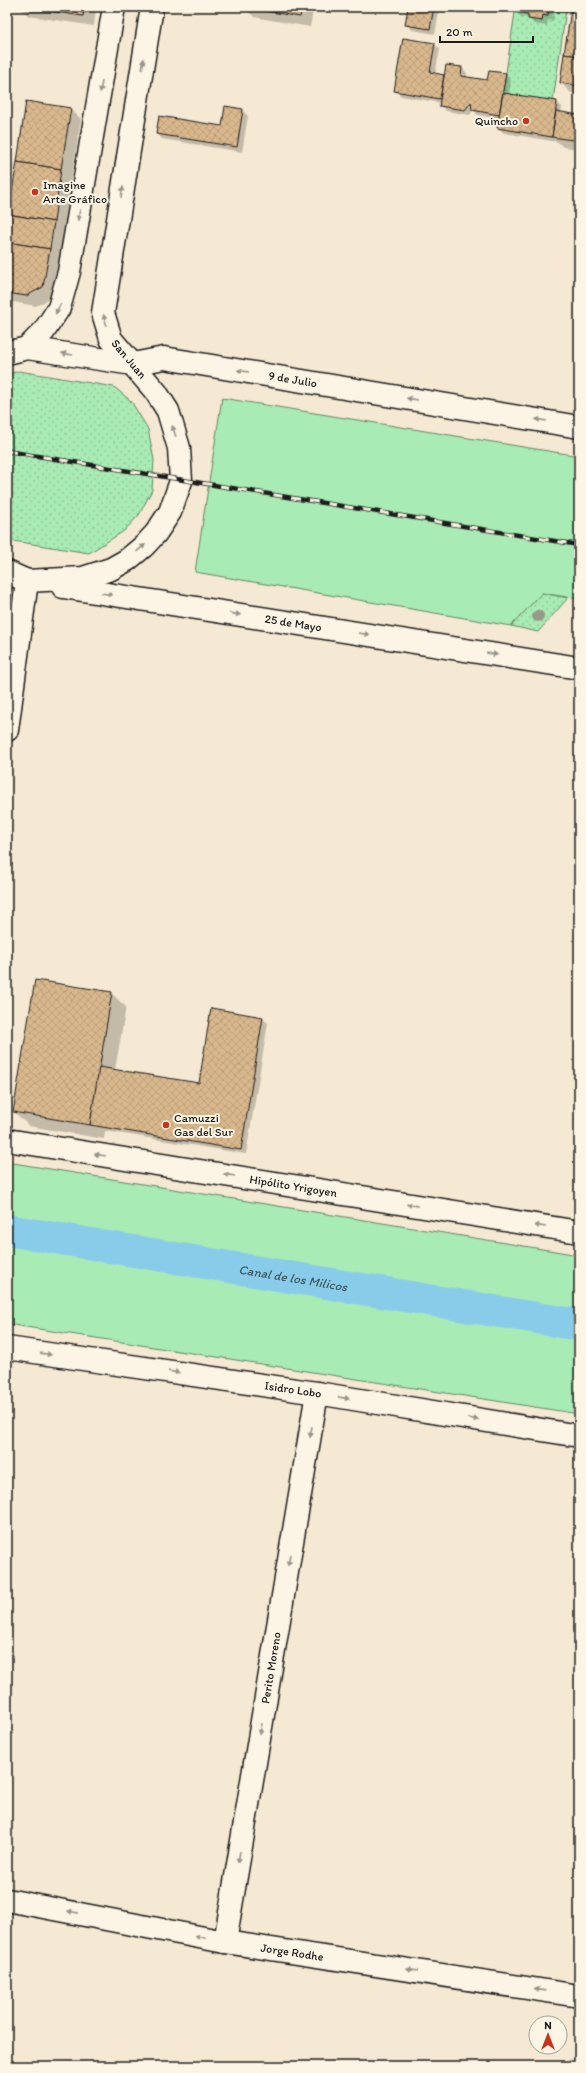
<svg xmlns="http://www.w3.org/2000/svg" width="586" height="2073" viewBox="0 0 586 2073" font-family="Itim,sans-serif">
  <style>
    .grass { fill: url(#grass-dots); stroke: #628468 }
    .park { fill: #a9ebb4; stroke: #628468 }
    .shadow { fill: #0003 }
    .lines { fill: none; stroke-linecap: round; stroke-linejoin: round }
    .canal { stroke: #89ccea; stroke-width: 32 }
    .building { fill: url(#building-cross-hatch); stroke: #1c1c1c }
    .minor-casing { stroke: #1c1c1c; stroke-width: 25 }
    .tertiary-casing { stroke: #1c1c1c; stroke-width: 25 }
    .secondary-casing { stroke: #1c1c1c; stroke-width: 25 }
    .minor { stroke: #fcf5e5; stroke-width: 22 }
    .tertiary { stroke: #fcf5e5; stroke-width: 22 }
    .secondary { stroke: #fcf5e5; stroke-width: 22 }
    .rail-casing { stroke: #1c1c1c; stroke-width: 4.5 }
    .rail { stroke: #fcf5e5; stroke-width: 3; stroke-dasharray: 9; stroke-linecap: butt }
    .tree { fill: #959a88 }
    .oneway { fill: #97938b }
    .poi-dot { fill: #c8321e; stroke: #fcf5e5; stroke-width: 1.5 }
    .labels { text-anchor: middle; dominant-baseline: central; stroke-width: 4; stroke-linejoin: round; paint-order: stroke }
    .poi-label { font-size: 12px; fill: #1c1c1c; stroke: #fcf5e5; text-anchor: start }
    .street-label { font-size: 12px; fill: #1c1c1c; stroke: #fcf5e5 }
    .water-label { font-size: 13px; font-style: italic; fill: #425a64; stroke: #fcf5e5 }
  </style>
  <defs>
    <pattern id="grass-dots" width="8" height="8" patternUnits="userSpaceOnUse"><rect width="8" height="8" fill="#a9ebb4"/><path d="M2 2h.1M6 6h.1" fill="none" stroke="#91c99a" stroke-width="1.8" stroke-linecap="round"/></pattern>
    <pattern id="building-cross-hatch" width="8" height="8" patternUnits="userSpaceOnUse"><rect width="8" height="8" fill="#dab88d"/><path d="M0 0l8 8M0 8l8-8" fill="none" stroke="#ba9e79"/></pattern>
  </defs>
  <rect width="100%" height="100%" fill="#f5e9d3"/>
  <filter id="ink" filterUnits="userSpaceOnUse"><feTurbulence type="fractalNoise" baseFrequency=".025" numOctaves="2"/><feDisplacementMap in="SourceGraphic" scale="8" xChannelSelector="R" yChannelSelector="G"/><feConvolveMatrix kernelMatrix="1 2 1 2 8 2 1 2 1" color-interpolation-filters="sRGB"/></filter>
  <g filter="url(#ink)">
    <g class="grass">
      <polygon points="549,7 566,10 553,101 503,93 515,12 548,16"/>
      <polygon points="19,371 114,387 131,401 148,429 154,460 152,490 139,515 124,531 89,553 7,540 7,374"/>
      <polygon points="542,593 568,598 538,632 511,626"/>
    </g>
    <g class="park">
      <polygon points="222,398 579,456 579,599 542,593 511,626 195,572"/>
      <polygon points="7,1162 579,1255 579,1414 7,1324"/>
    </g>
    <g class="shadow">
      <polygon points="19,7 96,7 94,26 29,16"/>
      <polygon points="244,7 314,7 310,27 254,17"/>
      <polygon points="409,7 440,7 435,34 412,30 407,25"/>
      <polygon points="516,7 579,7 579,94 571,93 561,83 571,15 554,12 553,21 548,20 547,26 534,24 529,18 521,17 516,12"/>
      <polygon points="434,44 440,49 435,74 445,76 446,66 462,68 467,73 467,78 488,81 489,72 506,74 511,80 509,95 557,102 562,107 561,113 579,116 579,149 563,147 558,142 504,133 498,128 500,119 478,115 473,110 470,115 446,111 440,105 441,103 401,96 395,91"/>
      <polygon points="27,102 70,109 81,119 53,297 36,306 7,301 7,215 9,216"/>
      <polygon points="242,110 248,116 242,152 162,139 157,133 222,127"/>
      <polygon points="111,993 126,1007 115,1070 200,1084 262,1018 268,1023 246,1154 105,1131 104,1139 29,1126 14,1112"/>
    </g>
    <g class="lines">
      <path class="canal" id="s1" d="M7,1230L579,1325"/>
    </g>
    <g class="building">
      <polygon points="21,7 85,7 83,16"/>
      <polygon points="243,7 302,7 300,17"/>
      <polygon points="408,7 434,7 430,29 405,25"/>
      <polygon points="515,7 567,7 566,10 549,7 548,16 543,15 542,21 528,19 528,14 515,12"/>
      <polygon points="572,7 579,7 579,11 571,10"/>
      <polygon points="571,10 579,11 579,56 564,54"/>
      <polygon points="403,38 435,43 430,72 444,75 440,99 394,91"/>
      <polygon points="564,54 579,56 579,86 560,83"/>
      <polygon points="446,65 462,67 461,76 487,80 489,71 506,73 499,115 472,110 471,102 465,110 439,106"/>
      <polygon points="503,93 557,101 552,137 497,128"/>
      <polygon points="26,101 71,108 61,169 17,162"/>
      <polygon points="225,106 243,109 237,147 156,134 159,116 222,126"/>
      <polygon points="556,111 579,115 579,141 552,137"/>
      <polygon points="17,162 61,169 54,222 8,214"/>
      <polygon points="7,214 54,222 50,249 7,242"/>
      <polygon points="7,242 50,249 43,287 26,296 7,293"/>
      <polygon points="35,980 112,992 90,1125 13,1112"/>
      <polygon points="211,1008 263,1017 241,1150 90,1125 99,1067 199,1083"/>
    </g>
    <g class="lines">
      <defs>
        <g id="minor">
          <path id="s2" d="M7,1900L225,1942L579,1996"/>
          <path id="s3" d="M225,1942L317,1393"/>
        </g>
        <g id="tertiary">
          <path id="s4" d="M7,1140L579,1232"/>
          <path id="s5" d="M7,1348L317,1393L579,1436"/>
        </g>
        <g id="secondary">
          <polyline points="27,348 44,331 59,308 69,272 114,7"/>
          <path id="s6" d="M7,353L27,348L133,364L164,358L579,427"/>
          <polyline points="7,572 27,581 83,578 111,569 127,560 144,546 156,533 170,512 181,481 179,448 168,411 156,392 111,339 103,313 152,7"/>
          <path id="s7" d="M63,587L579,668"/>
          <polyline points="7,730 27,581"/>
        </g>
      </defs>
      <use href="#minor" class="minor-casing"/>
      <use href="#tertiary" class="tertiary-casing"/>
      <use href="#secondary" class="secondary-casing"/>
      <use href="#minor" class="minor"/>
      <use href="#tertiary" class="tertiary"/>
      <use href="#secondary" class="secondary"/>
      <defs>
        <polyline id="rail" points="7,451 579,545"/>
      </defs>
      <use href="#rail" class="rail-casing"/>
      <use href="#rail" class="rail"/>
    </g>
    <circle class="tree" cx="538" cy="616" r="6"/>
    <defs><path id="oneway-solid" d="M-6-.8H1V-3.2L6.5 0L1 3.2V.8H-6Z"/></defs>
    <g class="oneway">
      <use href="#oneway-solid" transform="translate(143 64) rotate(-81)"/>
      <use href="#oneway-solid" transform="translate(101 87) rotate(100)"/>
      <use href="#oneway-solid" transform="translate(122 192) rotate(-81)"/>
      <use href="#oneway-solid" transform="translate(79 215) rotate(100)"/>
      <use href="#oneway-solid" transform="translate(58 309) rotate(117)"/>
      <use href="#oneway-solid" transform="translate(105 320) rotate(-106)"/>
      <use href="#oneway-solid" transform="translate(67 354) rotate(-171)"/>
      <use href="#oneway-solid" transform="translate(243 371) rotate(-171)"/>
      <use href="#oneway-solid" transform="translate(412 399) rotate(-171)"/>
      <use href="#oneway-solid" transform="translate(541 420) rotate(-171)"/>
      <use href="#oneway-solid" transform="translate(174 431) rotate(-108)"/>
      <use href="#oneway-solid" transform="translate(141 548) rotate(-41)"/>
      <use href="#oneway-solid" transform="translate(107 594) rotate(9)"/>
      <use href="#oneway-solid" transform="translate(235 614) rotate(9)"/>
      <use href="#oneway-solid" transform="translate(364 634) rotate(9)"/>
      <use href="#oneway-solid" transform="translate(492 654) rotate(9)"/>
      <use href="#oneway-solid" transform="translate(100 1155) rotate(-171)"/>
      <use href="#oneway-solid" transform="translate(229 1175) rotate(-171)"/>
      <use href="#oneway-solid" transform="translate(412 1205) rotate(-171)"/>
      <use href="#oneway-solid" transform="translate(540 1226) rotate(-171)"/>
      <use href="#oneway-solid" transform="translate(46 1354) rotate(8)"/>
      <use href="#oneway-solid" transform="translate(174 1372) rotate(8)"/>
      <use href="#oneway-solid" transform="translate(344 1398) rotate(9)"/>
      <use href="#oneway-solid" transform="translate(473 1419) rotate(9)"/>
      <use href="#oneway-solid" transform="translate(311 1432) rotate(100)"/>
      <use href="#oneway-solid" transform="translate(289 1560) rotate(100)"/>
      <use href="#oneway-solid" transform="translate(261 1729) rotate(100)"/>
      <use href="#oneway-solid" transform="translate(239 1857) rotate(100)"/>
      <use href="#oneway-solid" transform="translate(73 1912) rotate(-169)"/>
      <use href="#oneway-solid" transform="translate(200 1937) rotate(-169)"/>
      <use href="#oneway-solid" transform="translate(412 1970) rotate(-171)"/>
      <use href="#oneway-solid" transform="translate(540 1990) rotate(-171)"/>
    </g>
  </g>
  <g class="poi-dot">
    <circle cx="526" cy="121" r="4"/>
    <circle cx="35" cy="192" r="4"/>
    <circle cx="166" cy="1125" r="4"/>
  </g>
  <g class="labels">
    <g class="poi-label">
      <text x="518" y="121" text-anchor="end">Quincho</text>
      <text x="43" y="185">Imagine<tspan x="43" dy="14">Arte Gráfico</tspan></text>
      <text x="174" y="1118">Camuzzi<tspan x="174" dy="14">Gas del Sur</tspan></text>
    </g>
    <g class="street-label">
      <text transform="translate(129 359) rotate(50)">San Juan</text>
      <text stroke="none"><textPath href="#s6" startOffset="290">9 de Julio</textPath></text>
      <text stroke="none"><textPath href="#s7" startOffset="233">25 de Mayo</textPath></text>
      <text stroke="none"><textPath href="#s4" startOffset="290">Hipólito Yrigoyen</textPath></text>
      <text stroke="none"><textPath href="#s5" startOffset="289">Isidro Lobo</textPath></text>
      <text stroke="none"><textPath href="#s3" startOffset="278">Perito Moreno</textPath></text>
      <text stroke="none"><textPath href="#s2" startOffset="290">Jorge Rodhe</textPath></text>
    </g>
    <g class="water-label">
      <text stroke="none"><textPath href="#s1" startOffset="290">Canal de los Milicos</textPath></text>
    </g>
  </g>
  <rect width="586" height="2073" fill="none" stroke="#fcf5e5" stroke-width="24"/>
  <rect x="12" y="12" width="562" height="2049" fill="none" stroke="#1c1c1c" stroke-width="1.5" filter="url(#ink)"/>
  <g transform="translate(548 2035)"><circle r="19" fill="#fcf5e5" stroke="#a29e95"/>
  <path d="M0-3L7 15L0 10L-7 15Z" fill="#c8321e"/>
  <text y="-6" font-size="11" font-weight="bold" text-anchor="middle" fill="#1c1c1c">N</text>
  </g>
  <path d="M440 36v6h93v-6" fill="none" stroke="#1c1c1c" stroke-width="2"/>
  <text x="446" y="36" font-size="12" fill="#1c1c1c" stroke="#fcf5e5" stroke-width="3" paint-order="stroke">20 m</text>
</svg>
